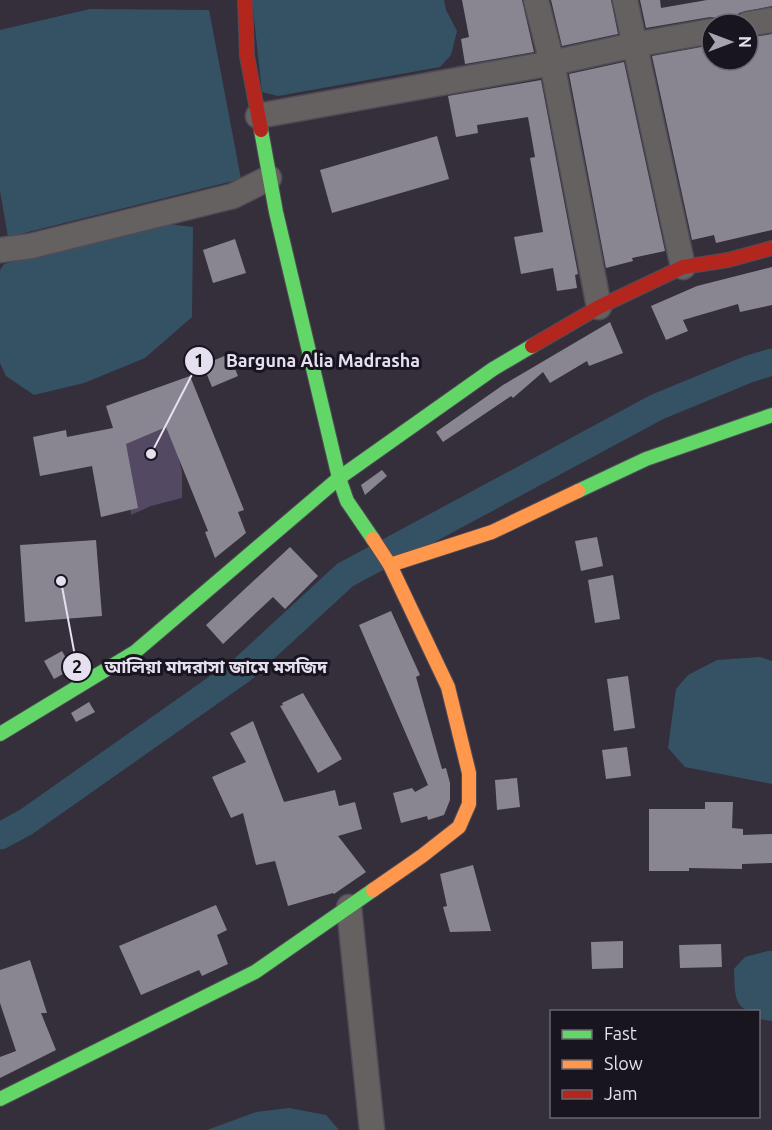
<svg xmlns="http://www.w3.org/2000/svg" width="772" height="1130" viewBox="0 0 772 1130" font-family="Ubuntu,'Noto Sans Bengali',sans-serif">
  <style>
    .green { fill: #534962 }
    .water { fill: #355265 }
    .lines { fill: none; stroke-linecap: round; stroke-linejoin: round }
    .canal { stroke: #355265; stroke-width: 27 }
    .building { fill: #8a8691 }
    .street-casing { stroke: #504c57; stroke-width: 27 }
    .fast-casing { stroke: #504c57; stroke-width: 16 }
    .slow-casing { stroke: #504c57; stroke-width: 16 }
    .jam-casing { stroke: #504c57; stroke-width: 16 }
    .street { stroke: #656160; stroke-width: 24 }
    .fast { stroke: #63d668; stroke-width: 14 }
    .slow { stroke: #ff974d; stroke-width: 14 }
    .jam { stroke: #b3261e; stroke-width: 14 }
    .leader { fill: none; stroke: #e5dfef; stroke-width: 2 }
    .callout-dot { fill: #e5dfef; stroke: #19151f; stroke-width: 2 }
    .mark-label { font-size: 18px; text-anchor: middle; font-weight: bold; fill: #111 }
    .callout-label { font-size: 18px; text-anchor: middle; font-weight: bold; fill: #e5dfef; stroke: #19151f; stroke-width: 6; stroke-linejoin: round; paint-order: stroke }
  </style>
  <rect width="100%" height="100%" fill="#342f3b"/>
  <polygon class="green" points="170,423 182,472 182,498 151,506 131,515 128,477 121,436"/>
  <g class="water">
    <polygon points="252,0 444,0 446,10 457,31 451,55 440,67 278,96 262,92"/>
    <polygon points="90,9 209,10 241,179 8,237 0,191 0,30"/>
    <polygon points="168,224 193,227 192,317 145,358 84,383 34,395 6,376 0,363 0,270 4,264"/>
    <polygon points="760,657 772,661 772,784 685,767 668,748 676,689 688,675 717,660"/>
    <path d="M768,951H772V1021L759,1019L758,1012C732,1012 735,990 734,969L745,957Z"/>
    <polygon points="289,1108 326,1115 339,1130 207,1130 256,1112"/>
  </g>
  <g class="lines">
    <polyline class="canal" points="0,836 26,822 242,670 345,575 657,407 749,369 772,362"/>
  </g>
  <g class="building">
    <polygon points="462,0 522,0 534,52 465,64 461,39 469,37"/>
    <polygon points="551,0 611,0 618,34 562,46"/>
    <polygon points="640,0 660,0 661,8 707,0 772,0 772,6 739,13 735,18 734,24 724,24 717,18 710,17 646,28"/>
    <polygon points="772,34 772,230 716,243 714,235 692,240 652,56 712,45 712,60 748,60 748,38"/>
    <polygon points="624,62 665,251 632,258 633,261 606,268 569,74"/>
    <polygon points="541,80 578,274 575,275 577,288 557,291 553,268 521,274 514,237 543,232 530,158 535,157 528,117 477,125 478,133 456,137 448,96"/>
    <polygon points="437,136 449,179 332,213 320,170"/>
    <polygon points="235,239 246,273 213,283 203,250"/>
    <polygon points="772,267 772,305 740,312 738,304 683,320 688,331 666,340 651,306 697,286"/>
    <polygon points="610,322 623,353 589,366 587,361 550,383 543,372 513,398 511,396 443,442 436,432 503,385"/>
    <polygon points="229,354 238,376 212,387 203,365"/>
    <polygon points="190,376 244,510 238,512 246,533 215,558 205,532 208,531 166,427 126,444 138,508 101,517 92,466 40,476 33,437 66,430 67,437 113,428 106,406"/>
    <polygon points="382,470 387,476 365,495 361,485"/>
    <polygon points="597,537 603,566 581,571 575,541"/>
    <polygon points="96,540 102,616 25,622 20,545"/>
    <polygon points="290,547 318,576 285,609 273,597 223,644 206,625"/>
    <polygon points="613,575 620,619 595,623 588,580"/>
    <polygon points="391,611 420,675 416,677 442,769 446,768 450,783 450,800 444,815 428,820 427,816 401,823 393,793 412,788 415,792 428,785 359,625"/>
    <polygon points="62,651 72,669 54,679 44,661"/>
    <polygon points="628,676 635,728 614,731 607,679"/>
    <polygon points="303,693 342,759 318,773 280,706 283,705 282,703"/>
    <polygon points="89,702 95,712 76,722 71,713"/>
    <polygon points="253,721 284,802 335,790 339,806 355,802 362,829 338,836 366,872 334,894 333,893 288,906 275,861 256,865 243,813 231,818 212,777 246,762 230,733"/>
    <polygon points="627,747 631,776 606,779 602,750"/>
    <polygon points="517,778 520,807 497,810 495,780"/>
    <polygon points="705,802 733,802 732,828 743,829 743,835 772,834 772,863 742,864 742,869 689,868 689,871 649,871 649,809 705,809"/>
    <polygon points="473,865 491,931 450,932 443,907 447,906 440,874"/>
    <polygon points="216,905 227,930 217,935 228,964 202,976 199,970 141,995 119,946"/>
    <polygon points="623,941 623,968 592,969 591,942"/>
    <polygon points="721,944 722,967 680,968 679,945"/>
    <polygon points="30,960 47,1013 41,1013 56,1050 0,1078 0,1057 16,1051 0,1003 0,970"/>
  </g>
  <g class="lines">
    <defs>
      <g id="street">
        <polyline points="536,0 552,63 599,307"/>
        <polyline points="625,0 683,267"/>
        <polyline points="748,24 772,20"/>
        <polyline points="258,116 552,63 634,45 712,31"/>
        <polyline points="0,250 31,246 233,196 269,178"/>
        <polyline points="349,907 372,1130"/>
      </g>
      <g id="fast">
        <polyline points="261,130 276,212 339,478 347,501 373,539"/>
        <polyline points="578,491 646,459 772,415"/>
        <polyline points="0,734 135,652 339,478 493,369 532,346"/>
        <polyline points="0,1099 255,972 373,890"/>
      </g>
      <g id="slow">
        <polyline points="390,565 492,532 578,491"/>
        <polyline points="373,890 422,856 459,827 469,804 469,773 448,687 390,565 373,539"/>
      </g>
      <g id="jam">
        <polyline points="245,0 247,56 261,130"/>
        <polyline points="532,346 599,307 683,267 728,260 772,248"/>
      </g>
    </defs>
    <use href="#street" class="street-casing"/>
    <use href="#fast" class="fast-casing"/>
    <use href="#slow" class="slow-casing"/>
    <use href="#jam" class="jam-casing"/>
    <use href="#street" class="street"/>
    <use href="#fast" class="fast"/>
    <use href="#slow" class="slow"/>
    <use href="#jam" class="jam"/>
  </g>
  <path class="leader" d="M151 454L199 361M61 581L77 667"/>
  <g class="callout-dot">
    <circle cx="151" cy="454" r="6"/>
    <circle cx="61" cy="581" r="6"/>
    <circle cx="199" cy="361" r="15"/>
    <circle cx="77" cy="667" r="15"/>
  </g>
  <g class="mark-label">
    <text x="199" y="367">1</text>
    <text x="77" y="673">2</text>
  </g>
  <g class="callout-label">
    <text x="323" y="367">Barguna Alia Madrasha</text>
    <text x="216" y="673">আলিয়া মাদরাসা জামে মসজিদ</text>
  </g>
  <rect x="550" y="1010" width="210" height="108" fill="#19151f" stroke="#6b6672" stroke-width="1.5"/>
  <rect x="562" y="1030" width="30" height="9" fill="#63d668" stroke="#6b6672" stroke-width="1.5"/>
  <text x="604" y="1040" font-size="18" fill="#e5dfef">Fast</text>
  <rect x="562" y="1060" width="30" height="9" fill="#ff974d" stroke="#6b6672" stroke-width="1.5"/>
  <text x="604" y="1070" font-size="18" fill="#e5dfef">Slow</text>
  <rect x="562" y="1090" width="30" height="9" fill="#b3261e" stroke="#6b6672" stroke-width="1.5"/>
  <text x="604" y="1100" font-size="18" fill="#e5dfef">Jam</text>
  <g transform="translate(730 42) rotate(90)"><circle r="28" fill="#19151f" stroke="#6b6672" stroke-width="1.5"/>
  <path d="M0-4.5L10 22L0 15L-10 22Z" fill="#a7a1b0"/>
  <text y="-9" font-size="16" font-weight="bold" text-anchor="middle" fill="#e5dfef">N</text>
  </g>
</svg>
